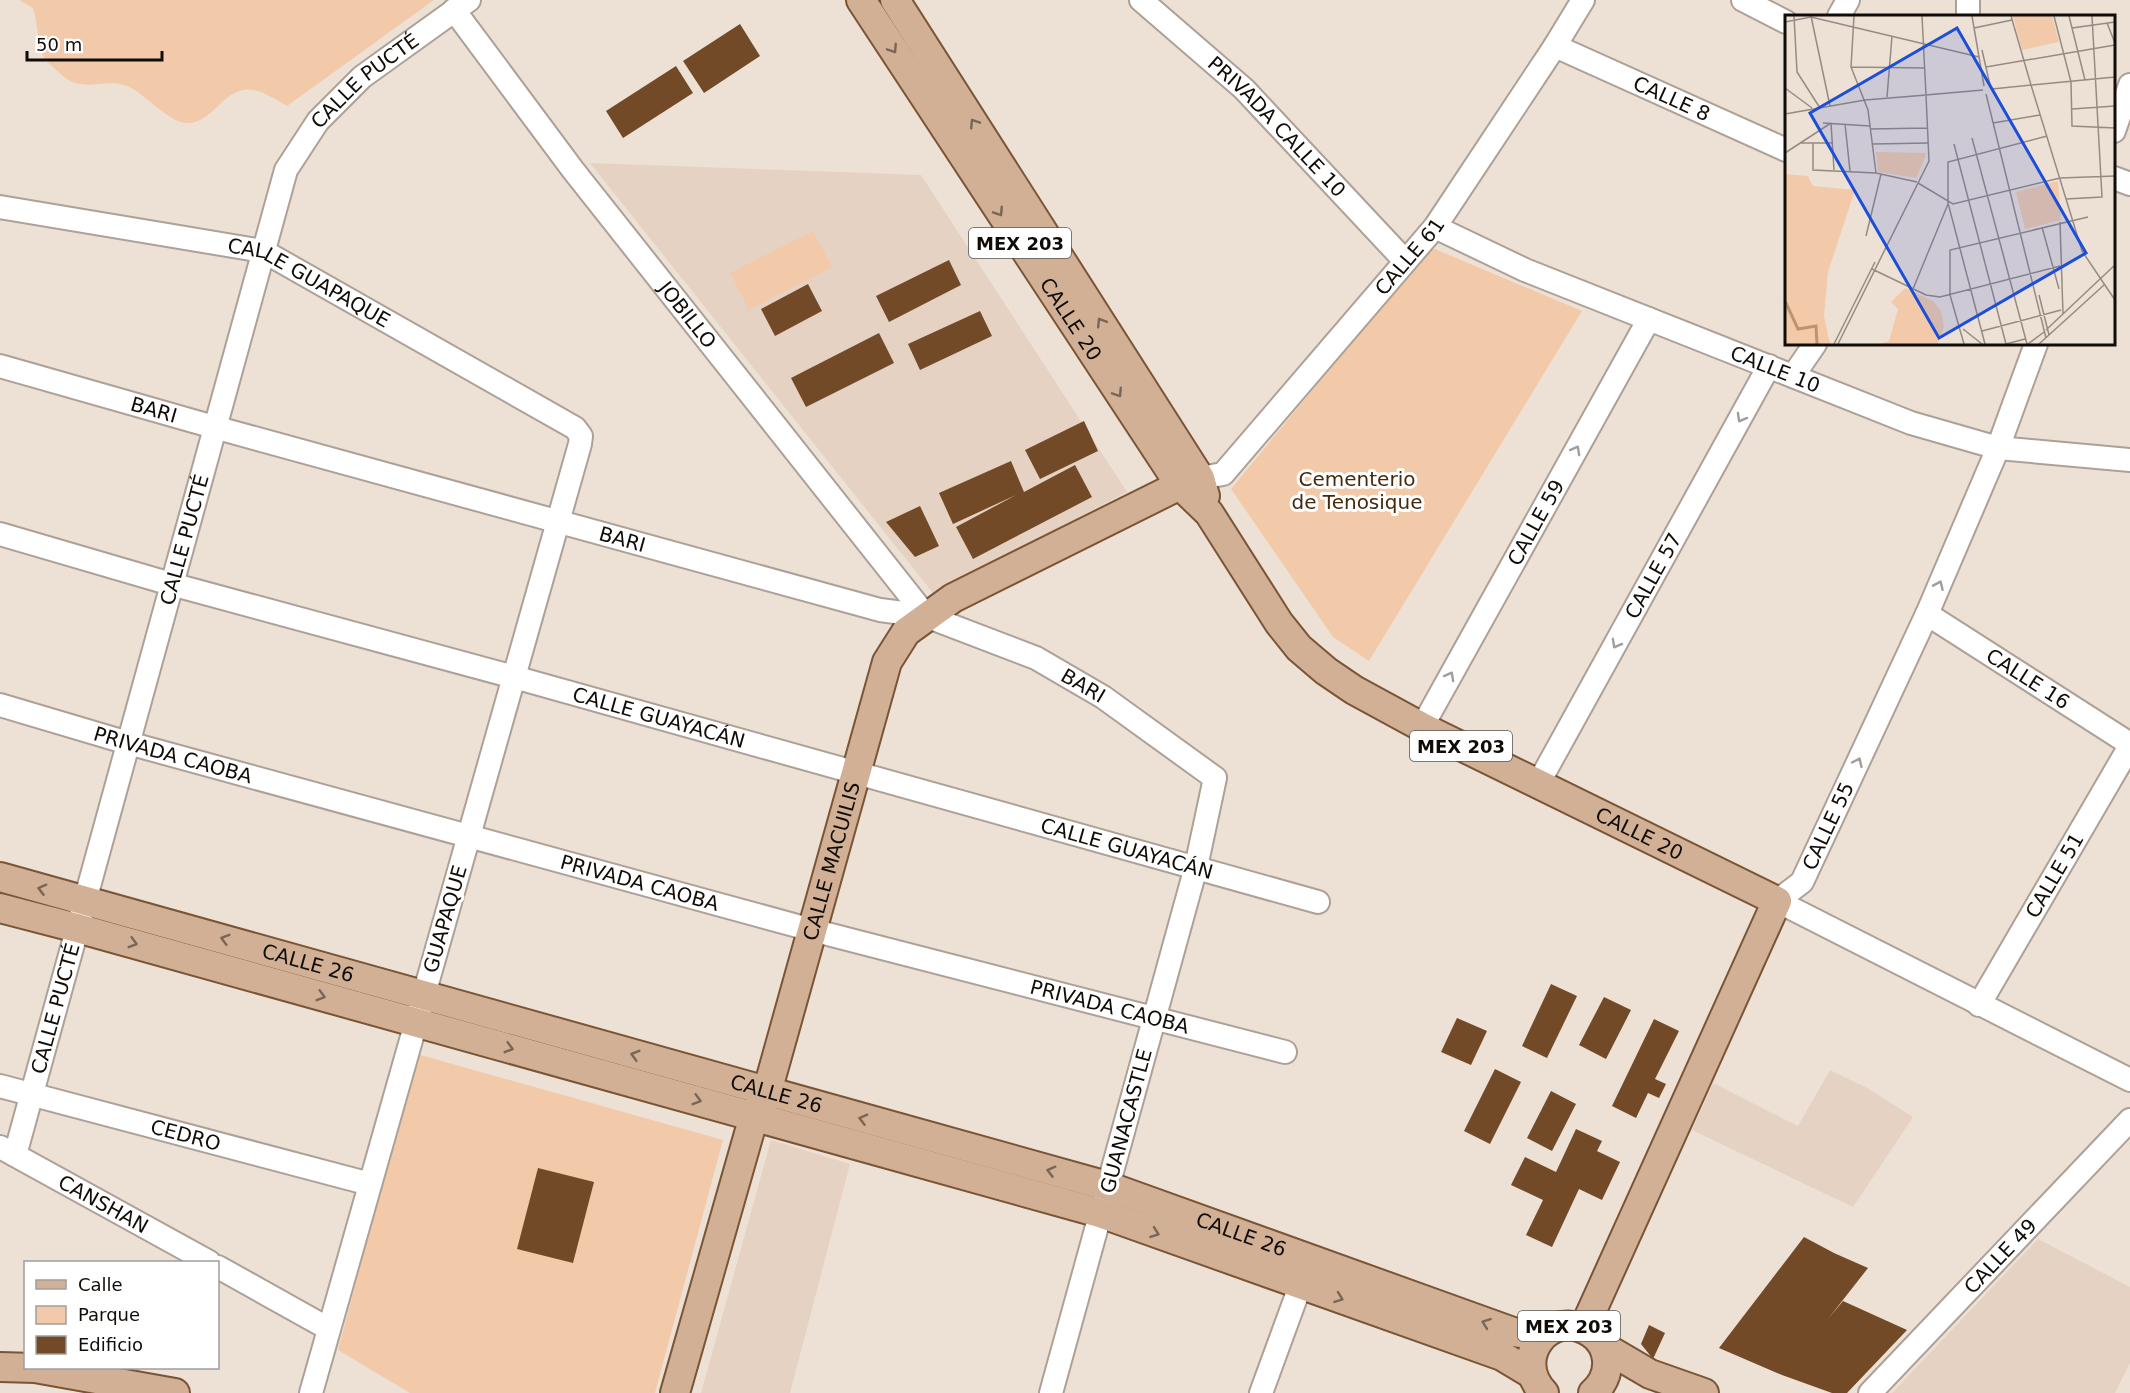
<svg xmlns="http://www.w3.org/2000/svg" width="2130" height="1393" viewBox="0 0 2130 1393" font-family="'DejaVu Sans',sans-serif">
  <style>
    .built { fill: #e6d2c2 }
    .green { fill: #f3caa9 }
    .building { fill: #724a27 }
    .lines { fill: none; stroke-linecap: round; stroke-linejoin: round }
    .minor-casing { stroke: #ada197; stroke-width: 26 }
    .major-casing { stroke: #795536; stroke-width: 32 }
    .minor { stroke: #fff; stroke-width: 22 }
    .major { stroke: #d1b095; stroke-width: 28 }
    .oneway { stroke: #7a6656 }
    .oneway2 { stroke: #9f9e9c }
    .labels { text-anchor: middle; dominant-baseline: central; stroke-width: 6; stroke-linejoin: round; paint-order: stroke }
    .shield { fill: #fff; stroke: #585552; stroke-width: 1.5 }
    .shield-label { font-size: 18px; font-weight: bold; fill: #100c08 }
    .street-label { font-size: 20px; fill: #100c08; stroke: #fff }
    .park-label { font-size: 20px; fill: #47290b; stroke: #fff }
    .inset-river { fill: none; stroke: #c0936e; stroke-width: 3 }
    .inset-road { fill: none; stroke: #958b83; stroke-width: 1.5 }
    .view { fill: #1d4ed8; fill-opacity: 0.15; stroke: #1d4ed8; stroke-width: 3 }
    .inset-edge { fill: none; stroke: #100c08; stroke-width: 3 }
  </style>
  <rect width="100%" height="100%" fill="#ede0d5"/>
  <g class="built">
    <polygon points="590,163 921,175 1127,492 933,593"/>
    <polygon points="1830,1070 1867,1088 1913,1117 1853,1207 1692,1130 1713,1083 1798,1126"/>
    <polygon points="771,1140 850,1164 790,1393 701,1393"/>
    <polygon points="2038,1239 2130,1287 2130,1363 2115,1393 1892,1393"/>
  </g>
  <g class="green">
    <path d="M19,0H434L287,106C278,101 268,94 258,91C225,81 215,124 187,123C171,123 148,98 133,89C113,78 100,87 80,84C69,83 61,74 53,67C49,63 43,58 42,53C37,39 38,23 33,8Z"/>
    <polygon points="813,231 832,267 749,310 730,273"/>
    <polygon points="1430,247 1582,311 1369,661 1333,637 1231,489"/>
    <polygon points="417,1054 723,1140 655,1393 410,1393 338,1350"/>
  </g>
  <g class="building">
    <polygon points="740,24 760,56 704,93 683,61"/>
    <polygon points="676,66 693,93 623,138 606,111"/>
    <polygon points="949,260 961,285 889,322 876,296"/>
    <polygon points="808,284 822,311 775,336 761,309"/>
    <polygon points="980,311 992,336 920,370 908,344"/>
    <polygon points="879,333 894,363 806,407 791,378"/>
    <polygon points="1084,421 1098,451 1040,479 1025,450"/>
    <polygon points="1011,461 1024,492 1075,465 1092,497 973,559 956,527 1016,495 953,524 939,493"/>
    <polygon points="920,506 939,546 915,557 886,522"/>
    <polygon points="1551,984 1577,996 1547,1058 1522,1046"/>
    <polygon points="1604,997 1631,1010 1606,1059 1579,1045"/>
    <polygon points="1457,1018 1487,1031 1471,1065 1441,1052"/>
    <polygon points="1654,1019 1679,1031 1655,1079 1666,1084 1659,1098 1648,1093 1636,1118 1612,1106"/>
    <polygon points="1495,1069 1521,1082 1490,1144 1464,1131"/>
    <polygon points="1551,1091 1576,1104 1552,1151 1527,1138"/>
    <polygon points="1576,1129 1602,1141 1597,1151 1620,1162 1602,1200 1579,1189 1552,1247 1526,1235 1543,1200 1511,1185 1525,1157 1556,1172"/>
    <polygon points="538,1168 594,1182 573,1263 517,1249"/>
    <polygon points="1804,1237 1834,1253 1868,1268 1828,1319 1843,1301 1907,1330 1847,1393 1832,1393 1782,1375 1719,1348"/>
    <polygon points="1649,1325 1665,1333 1653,1359 1641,1344"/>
  </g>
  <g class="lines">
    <defs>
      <g id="minor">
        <path id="s1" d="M1141,0L1244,89L1405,261"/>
        <polyline points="1743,0 1786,22"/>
        <path id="s2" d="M454,10L573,170L926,616"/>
        <polyline points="1839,16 1848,0"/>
        <polyline points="1968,16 1968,0"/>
        <path id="s3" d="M1555,46L1786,150"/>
        <polyline points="2114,131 2130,85"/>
        <polyline points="2114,178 2130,184"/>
        <path id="s4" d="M0,207L263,251L575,428L581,436L580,444L311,1393"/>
        <path id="s5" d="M1435,227L1525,270L1911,423L1998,448L2130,460"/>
        <polyline points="2036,344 1998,448 1927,614 1802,882 1777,901 2130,1080"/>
        <path id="s6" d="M0,366L214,427L880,610L926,616L1036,658L1103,697L1215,778L1196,867L1051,1393"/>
        <polyline points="1793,376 1815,344"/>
        <path id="s7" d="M1200,478L1223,474L1435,227L1555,46L1583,0"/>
        <path id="s8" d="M0,534L171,584L514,677L1318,902"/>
        <path id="s9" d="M1927,614L2130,744"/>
        <path id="s10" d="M0,705L128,743L812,930L1285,1052"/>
        <path id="s11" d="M1422,727L1649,319"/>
        <path id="s12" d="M1538,784L1769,366"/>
        <path id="s13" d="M1979,1005L2130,746"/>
        <path id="s14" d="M0,1086L370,1184"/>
        <path id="s15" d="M0,1147L209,1262"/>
        <path id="s16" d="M15,1155L286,170L318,121L362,77L469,0"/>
        <polyline points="218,1267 329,1329"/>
        <polyline points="1261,1393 1306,1270"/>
        <path id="s17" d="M1870,1393L2130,1120"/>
      </g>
      <g id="major">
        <path id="s18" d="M861,0L1180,485L1209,513L1279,623L1299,648L1326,671L1354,690L1422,727L1777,901L1584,1328"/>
        <polyline points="895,0 1200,478 1205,496"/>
        <path id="s19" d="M0,877L1107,1186L1513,1332L1542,1336"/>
        <polyline points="0,908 77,928 1100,1213 1502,1356 1532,1374"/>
        <polyline points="1604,1347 1650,1374 1704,1393"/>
        <polyline points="0,1367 35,1368 175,1393"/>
        <path id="s20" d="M675,1393L754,1116L767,1092L887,662L906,632L953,598L1180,485L1198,479"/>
        <path d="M1544,1393C1510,1358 1551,1306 1591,1333C1600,1339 1606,1349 1607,1360C1608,1373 1603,1384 1593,1393"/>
      </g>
    </defs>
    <use href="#minor" class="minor-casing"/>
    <use href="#major" class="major-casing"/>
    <use href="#minor" class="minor"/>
    <use href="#major" class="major"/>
  </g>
  <defs><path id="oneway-chevron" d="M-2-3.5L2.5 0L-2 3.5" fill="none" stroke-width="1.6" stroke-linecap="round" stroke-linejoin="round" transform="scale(1.5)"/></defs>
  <g class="oneway">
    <use href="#oneway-chevron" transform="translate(893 49) rotate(57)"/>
    <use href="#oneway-chevron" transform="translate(974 123) rotate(-123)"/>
    <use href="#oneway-chevron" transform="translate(999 212) rotate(57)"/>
    <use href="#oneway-chevron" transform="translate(1101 322) rotate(-122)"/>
    <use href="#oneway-chevron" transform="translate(1118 393) rotate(57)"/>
    <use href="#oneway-chevron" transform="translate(42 889) rotate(-165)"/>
    <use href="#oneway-chevron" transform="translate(225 939) rotate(-164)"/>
    <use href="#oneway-chevron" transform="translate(133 943) rotate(16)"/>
    <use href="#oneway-chevron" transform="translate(321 996) rotate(16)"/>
    <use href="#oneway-chevron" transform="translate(509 1048) rotate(16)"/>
    <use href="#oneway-chevron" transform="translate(635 1055) rotate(-164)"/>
    <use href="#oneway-chevron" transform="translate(697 1100) rotate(16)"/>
    <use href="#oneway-chevron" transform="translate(863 1119) rotate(-165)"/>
    <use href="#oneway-chevron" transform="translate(1051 1171) rotate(-165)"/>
    <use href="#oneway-chevron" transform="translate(1155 1233) rotate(20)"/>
    <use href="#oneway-chevron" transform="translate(1339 1298) rotate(20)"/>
    <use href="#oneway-chevron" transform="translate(1486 1323) rotate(-160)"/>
  </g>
  <g class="oneway2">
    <use href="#oneway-chevron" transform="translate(1741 418) rotate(119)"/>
    <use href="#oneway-chevron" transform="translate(1576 450) rotate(-61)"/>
    <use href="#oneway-chevron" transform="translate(1939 585) rotate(-66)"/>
    <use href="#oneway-chevron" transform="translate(1616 644) rotate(119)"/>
    <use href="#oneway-chevron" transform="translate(1450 676) rotate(-61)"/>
    <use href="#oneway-chevron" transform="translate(1858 762) rotate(-65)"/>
  </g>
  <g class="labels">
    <g class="shield">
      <rect x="969" y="228" width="102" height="30" rx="4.5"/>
      <rect x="1410" y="731" width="102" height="30" rx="4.5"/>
      <rect x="1518" y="1311" width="102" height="30" rx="4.5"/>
    </g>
    <g class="shield-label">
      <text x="1020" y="243">MEX 203</text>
      <text x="1461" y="746">MEX 203</text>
      <text x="1569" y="1326">MEX 203</text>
    </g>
    <g class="street-label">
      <text stroke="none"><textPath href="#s16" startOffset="1142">CALLE PUCTÉ</textPath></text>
      <text stroke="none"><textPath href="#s3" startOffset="128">CALLE 8</textPath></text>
      <text stroke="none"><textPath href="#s1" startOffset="186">PRIVADA CALLE 10</textPath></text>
      <text stroke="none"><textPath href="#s7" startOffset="310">CALLE 61</textPath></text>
      <text stroke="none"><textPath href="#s4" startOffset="321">CALLE GUAPAQUE</textPath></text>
      <text stroke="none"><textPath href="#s2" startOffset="384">JOBILLO</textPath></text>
      <text stroke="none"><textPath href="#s18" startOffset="382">CALLE 20</textPath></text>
      <text stroke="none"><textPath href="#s5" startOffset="369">CALLE 10</textPath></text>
      <text stroke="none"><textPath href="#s6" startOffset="160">BARI</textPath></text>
      <text stroke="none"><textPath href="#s11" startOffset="234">CALLE 59</textPath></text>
      <text stroke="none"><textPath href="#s6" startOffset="646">BARI</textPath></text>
      <text stroke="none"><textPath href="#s16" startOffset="638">CALLE PUCTÉ</textPath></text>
      <text stroke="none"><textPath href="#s12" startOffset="238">CALLE 57</textPath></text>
      <text stroke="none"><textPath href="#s9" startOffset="120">CALLE 16</textPath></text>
      <text stroke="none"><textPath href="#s6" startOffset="1132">BARI</textPath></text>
      <text stroke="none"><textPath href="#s8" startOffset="684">CALLE GUAYACÁN</textPath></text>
      <text stroke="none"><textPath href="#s10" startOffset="180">PRIVADA CAOBA</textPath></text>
      <text transform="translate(1828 826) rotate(-65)">CALLE 55</text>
      <text stroke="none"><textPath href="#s18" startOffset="1172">CALLE 20</textPath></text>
      <text stroke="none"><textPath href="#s8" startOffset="1170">CALLE GUAYACÁN</textPath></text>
      <text stroke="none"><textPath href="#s20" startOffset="555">CALLE MACUILIS</textPath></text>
      <text stroke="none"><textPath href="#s13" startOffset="150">CALLE 51</textPath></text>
      <text stroke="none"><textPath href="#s10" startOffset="664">PRIVADA CAOBA</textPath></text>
      <text transform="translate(445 919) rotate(-74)">GUAPAQUE</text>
      <text stroke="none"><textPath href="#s19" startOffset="320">CALLE 26</textPath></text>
      <text stroke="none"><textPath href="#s10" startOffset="1150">PRIVADA CAOBA</textPath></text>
      <text stroke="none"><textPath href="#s16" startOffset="152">CALLE PUCTÉ</textPath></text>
      <text stroke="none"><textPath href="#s19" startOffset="806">CALLE 26</textPath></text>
      <text transform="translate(1126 1121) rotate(-75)">GUANACASTLE</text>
      <text stroke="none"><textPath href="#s14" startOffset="192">CEDRO</textPath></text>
      <text stroke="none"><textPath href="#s15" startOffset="118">CANSHAN</textPath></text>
      <text stroke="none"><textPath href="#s19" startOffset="1292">CALLE 26</textPath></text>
      <text stroke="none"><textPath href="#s17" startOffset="189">CALLE 49</textPath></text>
    </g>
    <g class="park-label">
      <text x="1357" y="479">Cementerio<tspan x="1357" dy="23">de Tenosique</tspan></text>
    </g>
  </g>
  <g transform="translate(1785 15)">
    <rect width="330" height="330" fill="#ede0d5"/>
    <path d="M228,1H267L274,27L237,35ZM91,137L141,138L140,143L131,163L93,157ZM0,159L23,161L28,171L70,175L43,257L39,301L45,329H0ZM273,166L276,205L240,214L231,177ZM120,273L148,286L156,296L159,311L153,329H94L104,326L113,294L106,287Z" fill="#f3caa9"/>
    <path class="inset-river" d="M0,286L13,314L31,311L32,329"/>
    <path class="inset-road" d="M9,1L12,57L35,93M26,1L45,91M69,1L66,52L83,95L91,158M187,1L199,71M226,1L246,70L330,62M269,1L286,67L287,111L330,113M284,1L300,65M0,7L26,2L194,42M322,8L330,28M189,13L227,5M287,13L330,7M197,35L205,70M66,52L140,53M201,52L330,30M0,73L27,93M207,74L246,70L297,236L330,285M201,79L261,323M102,82L107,21M287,94L330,91M0,99L80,85L141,80L137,1M38,108L85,111M46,108L49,155M208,108L255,100M60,109L65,156M85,114L143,113M187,123L242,329M16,128H48M28,128V155L91,158L132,167M88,129L144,128M169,129L221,329M0,138L46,108M275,163L330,161M133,168L168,189L275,163M281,184L317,182L307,1M275,207L278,299M257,212L274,274M81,221L96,159M87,254L141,280L155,282L275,251M315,264L330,250M128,274L163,189M254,280L264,320M178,314L197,329M261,315L315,264M197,316L276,295M49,329L90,247M53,329L144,146L141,80L198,75M179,329L165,280V235L303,202M200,329L163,188V147L262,121M221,329L240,324M243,329L259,317M254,329L319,270"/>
    <path class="view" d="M172,13L301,238L154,323L25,98Z"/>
    <rect width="330" height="330" class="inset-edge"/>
  </g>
  <rect x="24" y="1261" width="195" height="108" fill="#ffffff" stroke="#9f9e9c" stroke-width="1.5"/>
  <rect x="36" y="1280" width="30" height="9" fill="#d1b095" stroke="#9f9e9c" stroke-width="1.5"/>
  <text x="78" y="1291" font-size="18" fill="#100c08">Calle</text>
  <rect x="36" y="1306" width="30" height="18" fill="#f3caa9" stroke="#9f9e9c" stroke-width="1.5"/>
  <text x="78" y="1321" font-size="18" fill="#100c08">Parque</text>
  <rect x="36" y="1336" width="30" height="18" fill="#724a27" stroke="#9f9e9c" stroke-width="1.5"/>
  <text x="78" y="1351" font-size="18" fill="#100c08">Edificio</text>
  <path d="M27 51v9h135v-9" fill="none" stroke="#100c08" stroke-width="3"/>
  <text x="36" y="51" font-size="18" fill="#100c08" stroke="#ffffff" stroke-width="4.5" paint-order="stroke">50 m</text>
</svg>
